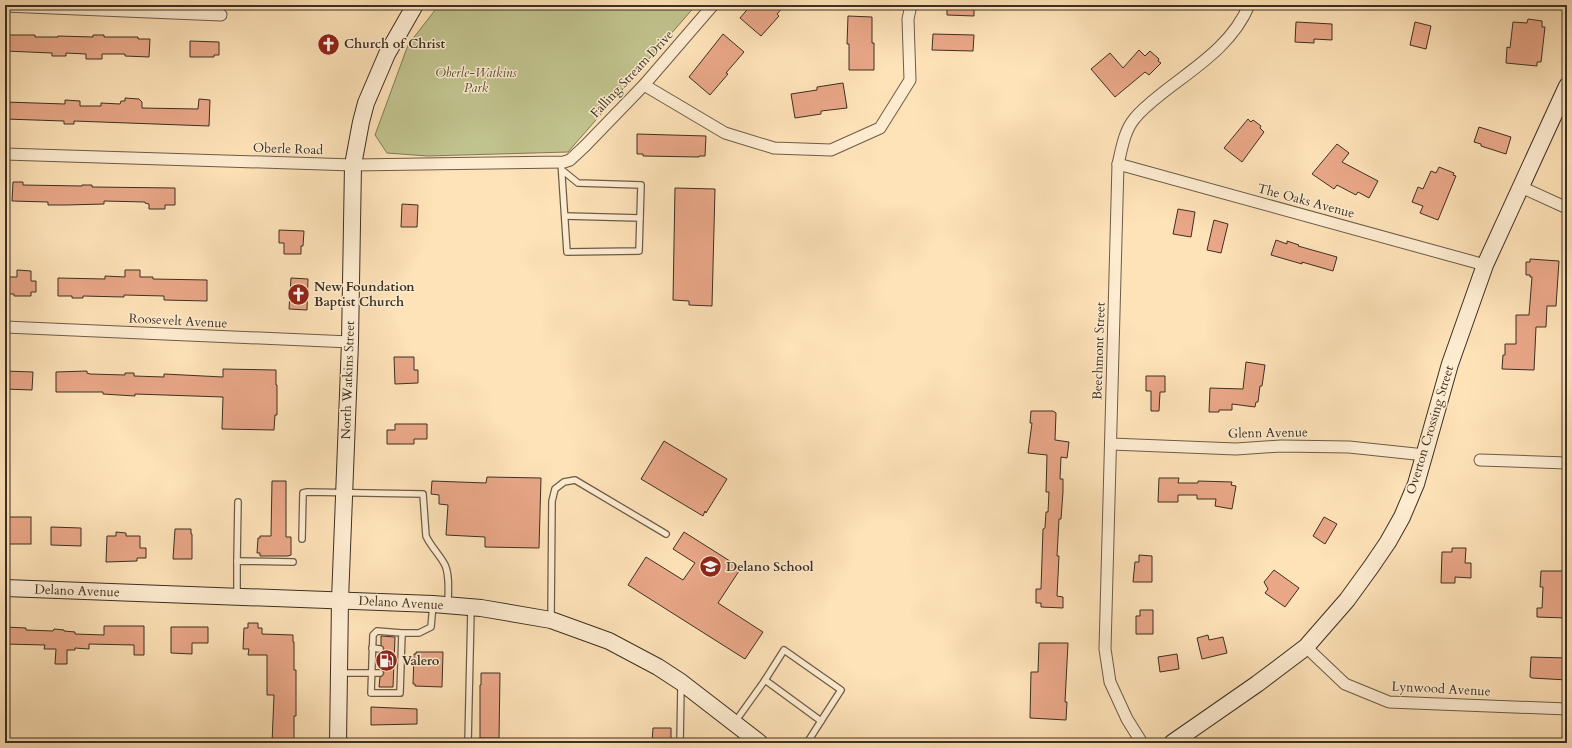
<svg xmlns="http://www.w3.org/2000/svg" width="1572" height="748" viewBox="0 0 1572 748" font-family="Cardo,serif">
  <style>
    .green { fill: #c1c38e; stroke: #7e7a57 }
    .building { fill: #e9a788; stroke: #3c3020 }
    .lines { fill: none; stroke-linecap: round; stroke-linejoin: round }
    .lane-casing { stroke: #6c5c46; stroke-width: 8 }
    .street-casing { stroke: #6c5c46; stroke-width: 13 }
    .secondary-casing { stroke: #3c3020; stroke-width: 18 }
    .lane { stroke: #feecd1; stroke-width: 5.5 }
    .street { stroke: #feecd1; stroke-width: 11 }
    .secondary { stroke: #feecd1; stroke-width: 16 }
    .labels { text-anchor: middle; dominant-baseline: central; stroke-width: 3; stroke-linejoin: round; paint-order: stroke }
    .poi-label { font-size: 13px; font-weight: bold; fill: #3c3020; stroke: #feecd1; text-anchor: start }
    .park-label { font-size: 13px; font-style: italic; fill: #574d36; stroke: #feecd1 }
    .street-label { font-size: 13px; fill: #3c3020; stroke: #feecd1 }
  </style>
  <rect width="100%" height="100%" fill="#fee2b8"/>
  <filter id="stains"><feTurbulence type="fractalNoise" baseFrequency=".005" numOctaves="4"/><feColorMatrix values="0 0 0 0 .2 0 0 0 0 .09 0 0 0 0 .02 0 0 0 .5 -.17"/></filter>
  <radialGradient id="worn" r=".72"><stop offset=".6" stop-color="#630" stop-opacity="0"/><stop offset="1" stop-color="#630" stop-opacity=".3"/></radialGradient>
  <polygon class="green" points="439,5 696,5 568,152 428,156 387,153 375,135 408,45"/>
  <g class="building">
    <polygon points="751,5 785,5 777,14 779,16 761,36 740,18"/>
    <polygon points="947,5 974,5 974,16 947,15"/>
    <polygon points="848,16 872,17 872,43 874,43 874,70 849,70 849,44 847,44"/>
    <polygon points="1528,19 1542,21 1542,27 1545,27 1541,62 1537,62 1537,66 1506,63 1507,47 1510,48 1513,22 1527,23"/>
    <polygon points="1296,22 1332,24 1332,40 1314,39 1314,43 1295,42"/>
    <polygon points="1415,22 1431,26 1426,49 1410,45"/>
    <polygon points="723,34 744,52 726,73 728,74 710,95 689,77"/>
    <polygon points="933,34 974,35 973,51 932,50"/>
    <polygon points="5,35 35,35 35,37 58,37 58,36 93,37 93,35 104,35 104,37 138,37 138,39 150,39 149,57 125,56 125,54 102,54 102,59 86,59 86,54 66,53 66,56 52,56 52,53 5,51"/>
    <polygon points="190,41 219,42 219,55 214,55 214,57 190,57"/>
    <polygon points="1139,50 1145,56 1150,51 1159,59 1158,61 1161,63 1149,75 1145,72 1115,97 1091,69 1110,53 1123,68"/>
    <polygon points="843,83 847,108 821,111 821,114 795,118 791,94 817,90 817,87"/>
    <polygon points="125,98 139,99 142,102 142,108 198,109 199,99 210,100 209,126 74,121 74,124 64,124 64,121 5,119 5,102 65,104 65,100 80,101 80,106 101,106 101,103 120,104 121,101 125,101"/>
    <polygon points="1248,119 1251,122 1253,120 1261,126 1260,128 1264,132 1242,162 1224,148"/>
    <polygon points="1479,127 1511,137 1506,154 1481,146 1481,144 1474,142"/>
    <polygon points="637,134 706,136 705,156 699,156 699,157 643,156 643,154 637,154"/>
    <polygon points="1337,144 1349,153 1342,162 1378,181 1369,198 1358,192 1356,195 1337,185 1334,189 1312,174"/>
    <polygon points="1439,167 1454,173 1453,175 1456,176 1438,220 1420,213 1423,206 1412,202 1418,187 1423,189 1431,171 1436,173"/>
    <polygon points="13,182 23,182 23,185 82,186 82,185 92,185 92,187 175,188 175,205 165,205 165,209 149,209 149,204 145,203 145,202 104,201 104,204 66,205 48,205 48,202 12,201"/>
    <polygon points="675,188 715,189 712,306 689,305 689,301 673,300"/>
    <polygon points="402,204 418,205 417,227 401,227"/>
    <polygon points="1178,209 1195,212 1191,237 1173,234"/>
    <polygon points="1214,220 1228,224 1221,253 1207,250"/>
    <polygon points="279,230 304,231 303,246 301,246 301,254 284,254 284,243 279,243"/>
    <polygon points="1276,240 1287,244 1287,241 1299,245 1298,246 1337,257 1333,271 1302,262 1302,264 1271,255"/>
    <polygon points="1530,259 1559,261 1556,306 1547,306 1546,327 1536,327 1534,370 1502,369 1503,355 1505,355 1505,344 1516,344 1516,315 1529,315 1532,277 1530,277 1530,275 1526,275 1526,262 1530,262"/>
    <polygon points="17,270 31,271 31,281 36,281 36,292 31,292 31,296 14,296 14,294 5,294 5,277 17,277"/>
    <polygon points="125,270 140,270 140,277 153,277 153,279 207,280 207,301 164,300 164,296 124,295 124,297 83,296 83,298 72,298 72,296 58,296 58,278 105,279 105,276 125,277"/>
    <polygon points="291,278 308,279 307,310 289,309"/>
    <polygon points="394,357 414,357 414,370 418,370 418,383 395,384"/>
    <polygon points="1246,362 1265,365 1262,386 1260,386 1258,402 1256,402 1255,407 1232,404 1232,410 1219,410 1219,412 1209,412 1210,388 1243,389"/>
    <polygon points="223,369 276,370 276,385 277,385 277,415 275,415 274,430 222,429 223,397 135,394 135,396 103,394 103,392 56,392 56,372 87,371 87,373 90,374 125,375 125,373 134,373 134,376 164,377 164,374 223,377"/>
    <polygon points="5,371 33,372 32,390 5,389"/>
    <polygon points="1146,376 1165,376 1165,392 1160,392 1159,411 1151,411 1151,391 1146,391"/>
    <polygon points="1031,411 1053,411 1056,413 1055,440 1069,442 1067,458 1061,457 1060,479 1063,479 1063,492 1061,519 1059,519 1057,556 1059,556 1057,596 1063,597 1063,608 1041,607 1041,603 1036,603 1036,589 1041,589 1043,529 1045,528 1046,512 1048,512 1049,492 1046,492 1047,455 1028,453 1032,423 1030,423"/>
    <polygon points="395,424 427,424 427,439 414,439 414,444 387,444 387,430 395,430"/>
    <polygon points="664,441 727,479 706,513 705,511 703,516 641,479"/>
    <polygon points="487,477 541,478 539,548 485,547 485,537 446,535 448,505 439,504 439,495 431,494 432,481 486,483"/>
    <polygon points="1159,478 1179,478 1178,483 1198,483 1198,481 1232,482 1231,485 1236,486 1232,509 1215,506 1216,499 1197,499 1197,495 1178,495 1178,502 1158,502"/>
    <polygon points="272,481 286,481 286,537 291,537 291,555 288,556 260,556 260,553 257,553 258,538 260,538 260,536 271,536"/>
    <rect x="5" y="517" width="26" height="27"/>
    <polygon points="1324,517 1337,524 1325,544 1313,536"/>
    <polygon points="51,527 81,528 81,546 51,545"/>
    <polygon points="175,529 191,529 191,534 192,534 192,559 173,559"/>
    <polygon points="116,532 126,533 126,536 140,536 140,548 146,548 146,558 137,558 137,561 106,562 107,536 116,536"/>
    <polygon points="684,532 741,568 718,603 763,632 745,659 628,585 646,557 683,580 695,563 673,549"/>
    <polygon points="1452,548 1466,548 1465,563 1471,563 1471,578 1455,577 1455,583 1441,583 1442,552 1452,552"/>
    <polygon points="1139,555 1152,556 1152,582 1133,582 1135,562 1139,562"/>
    <polygon points="1274,570 1299,588 1285,607 1265,593 1268,589 1264,582"/>
    <polygon points="1541,571 1566,571 1564,608 1566,608 1566,618 1537,617 1537,608 1542,608 1543,587 1540,587"/>
    <polygon points="1140,610 1153,610 1153,634 1136,634 1136,616 1140,616"/>
    <polygon points="248,623 258,623 258,628 262,628 262,634 293,635 293,642 294,642 294,670 296,670 296,716 294,716 294,743 272,743 274,695 267,695 267,655 248,655 249,649 243,649 244,628 248,628"/>
    <polygon points="104,626 144,626 144,655 134,655 134,645 89,644 89,649 75,648 75,650 67,650 67,664 55,664 56,649 44,649 45,645 5,644 5,627 26,628 26,630 53,631 54,629 64,630 64,631 75,632 75,634 104,635"/>
    <polygon points="171,627 208,627 208,643 192,643 192,654 171,653"/>
    <polygon points="1208,635 1209,640 1223,637 1227,653 1202,659 1197,638"/>
    <polygon points="381,636 395,637 393,687 379,687 380,677 382,676 384,673 383,671 380,669 380,653 384,649 381,645"/>
    <polygon points="1039,643 1068,643 1065,702 1067,702 1066,720 1030,718 1031,672 1038,672"/>
    <polygon points="416,652 443,652 442,687 415,686 415,684 413,684 414,654 416,654"/>
    <polygon points="1177,654 1179,669 1160,672 1158,657"/>
    <polygon points="1531,657 1567,658 1567,680 1532,678 1530,677"/>
    <polygon points="481,673 500,673 499,738 480,738 480,685 481,685"/>
    <polygon points="371,707 417,709 417,724 371,725"/>
    <polygon points="653,728 671,728 671,743 652,743"/>
  </g>
  <g class="lines">
    <defs>
      <g id="lane">
        <polyline points="561,162 567,252 639,251 641,185 578,183 562,170"/>
        <polyline points="565,216 640,218"/>
        <path d="M302,539L303,493L307,492L423,494L426,536C431,547 440,555 445,565C450,576 448,592 448,604"/>
        <polyline points="237,561 238,502"/>
        <polyline points="237,594 237,561 293,562"/>
        <polyline points="551,618 552,501 555,489 564,482 575,480 666,534"/>
        <polyline points="402,633 377,631 373,635 371,693 400,693 402,633 419,633 431,627 433,604"/>
        <polyline points="372,648 380,649"/>
        <polyline points="340,673 380,673"/>
        <polyline points="765,680 784,650 841,690 821,721"/>
        <polyline points="735,722 765,680 821,721 807,743"/>
        <polyline points="468,743 471,609"/>
        <polyline points="680,743 681,686"/>
      </g>
      <g id="street">
        <polyline points="5,6 221,15"/>
        <polyline points="644,85 725,133 774,148 831,150 880,128 910,80 908,19 911,5"/>
        <polyline points="5,154 353,165 564,162 570,160 585,146 644,85 713,5"/>
        <polyline points="1118,164 1485,265"/>
        <polyline points="1521,187 1567,208"/>
        <polyline points="5,327 350,342"/>
        <polyline points="1111,444 1236,449 1281,446 1349,447 1425,455"/>
        <polyline points="1480,460 1567,463"/>
        <polyline points="1306,647 1345,684 1389,702 1567,709"/>
        <path d="M1142,743L1127,719L1110,682L1105,649L1118,164C1122,148 1124,131 1135,118C1143,108 1155,99 1165,91C1196,67 1233,44 1249,5"/>
      </g>
      <g id="secondary">
        <polyline points="5,588 433,604 481,608 551,620 609,641 658,667 681,682 760,743"/>
        <polyline points="338,743 340,600 350,342 353,165 361,122 366,103 387,54 415,5"/>
        <polyline points="1172,743 1257,684 1306,647 1347,600 1371,567 1388,542 1402,517 1416,484 1450,364 1485,265 1567,86"/>
      </g>
    </defs>
    <use href="#lane" class="lane-casing"/>
    <use href="#street" class="street-casing"/>
    <use href="#secondary" class="secondary-casing"/>
    <use href="#lane" class="lane"/>
    <use href="#street" class="street"/>
    <use href="#secondary" class="secondary"/>
  </g>
  <defs>
    <symbol id="church-disc" viewBox="-11 -11 22 22"><circle r="9.5" fill="#8f2418" stroke="#feecd1"/><path d="M-1.2-6h2.4v3.5h3.3v2.4h-3.3V6h-2.4V-.1h-3.3v-2.4h3.3Z" fill="#fff"/></symbol>
    <symbol id="school-disc" viewBox="-11 -11 22 22"><circle r="9.5" fill="#8f2418" stroke="#feecd1"/><path d="M0-5L7-2L0 1L-7-2ZM-4 1L0 2.5L4 1V4Q0 6-4 4Z" fill="#fff"/></symbol>
    <symbol id="fuel-disc" viewBox="-11 -11 22 22"><circle r="9.5" fill="#8f2418" stroke="#feecd1"/><path d="M-5.5-6h7V0h2V4h1.3V-2.5L3-4.5l.8-.8L6-3V5H2.5V1h-1V6h-7ZM-4.2-4.7v3.2H.2V-4.7Z" fill="#fff"/></symbol>
  </defs>
  <g fill-rule="evenodd">
    <use href="#church-disc" x="316" y="32" width="25" height="25"/>
    <use href="#church-disc" x="286" y="282" width="25" height="25"/>
    <use href="#school-disc" x="698" y="554" width="25" height="25"/>
    <use href="#fuel-disc" x="374" y="648" width="25" height="25"/>
  </g>
  <g class="labels">
    <g class="poi-label">
      <text x="344" y="44">Church of Christ</text>
      <text x="314" y="287">New Foundation<tspan x="314" dy="15">Baptist Church</tspan></text>
      <text x="726" y="567">Delano School</text>
      <text x="402" y="661">Valero</text>
    </g>
    <g class="park-label">
      <text x="476" y="73">Oberle-Watkins<tspan x="476" dy="15">Park</tspan></text>
    </g>
    <g class="street-label">
      <text transform="translate(632 74) rotate(-47)">Falling Stream Drive</text>
      <text transform="translate(288 149) rotate(2)">Oberle Road</text>
      <text transform="translate(1306 201) rotate(15)">The Oaks Avenue</text>
      <text transform="translate(178 321) rotate(3)">Roosevelt Avenue</text>
      <text transform="translate(1099 351) rotate(-88)">Beechmont Street</text>
      <text transform="translate(348 380) rotate(-88)">North Watkins Street</text>
      <text transform="translate(1430 430) rotate(-73)">Overton Crossing Street</text>
      <text transform="translate(1268 433) rotate(-1)">Glenn Avenue</text>
      <text transform="translate(77 591) rotate(2)">Delano Avenue</text>
      <text transform="translate(401 603) rotate(3)">Delano Avenue</text>
      <text transform="translate(1441 689) rotate(3)">Lynwood Avenue</text>
    </g>
  </g>
  <rect width="1572" height="748" fill="none" stroke="#fee2b8" stroke-width="20"/>
  <rect x="6" y="6" width="1560" height="736" fill="none" stroke="#3c3020" stroke-width="2"/>
  <rect x="10" y="10" width="1552" height="728" fill="none" stroke="#3c3020"/>
  <rect width="100%" height="100%" filter="url(#stains)"/>
  <rect width="100%" height="100%" fill="url(#worn)"/>
</svg>
